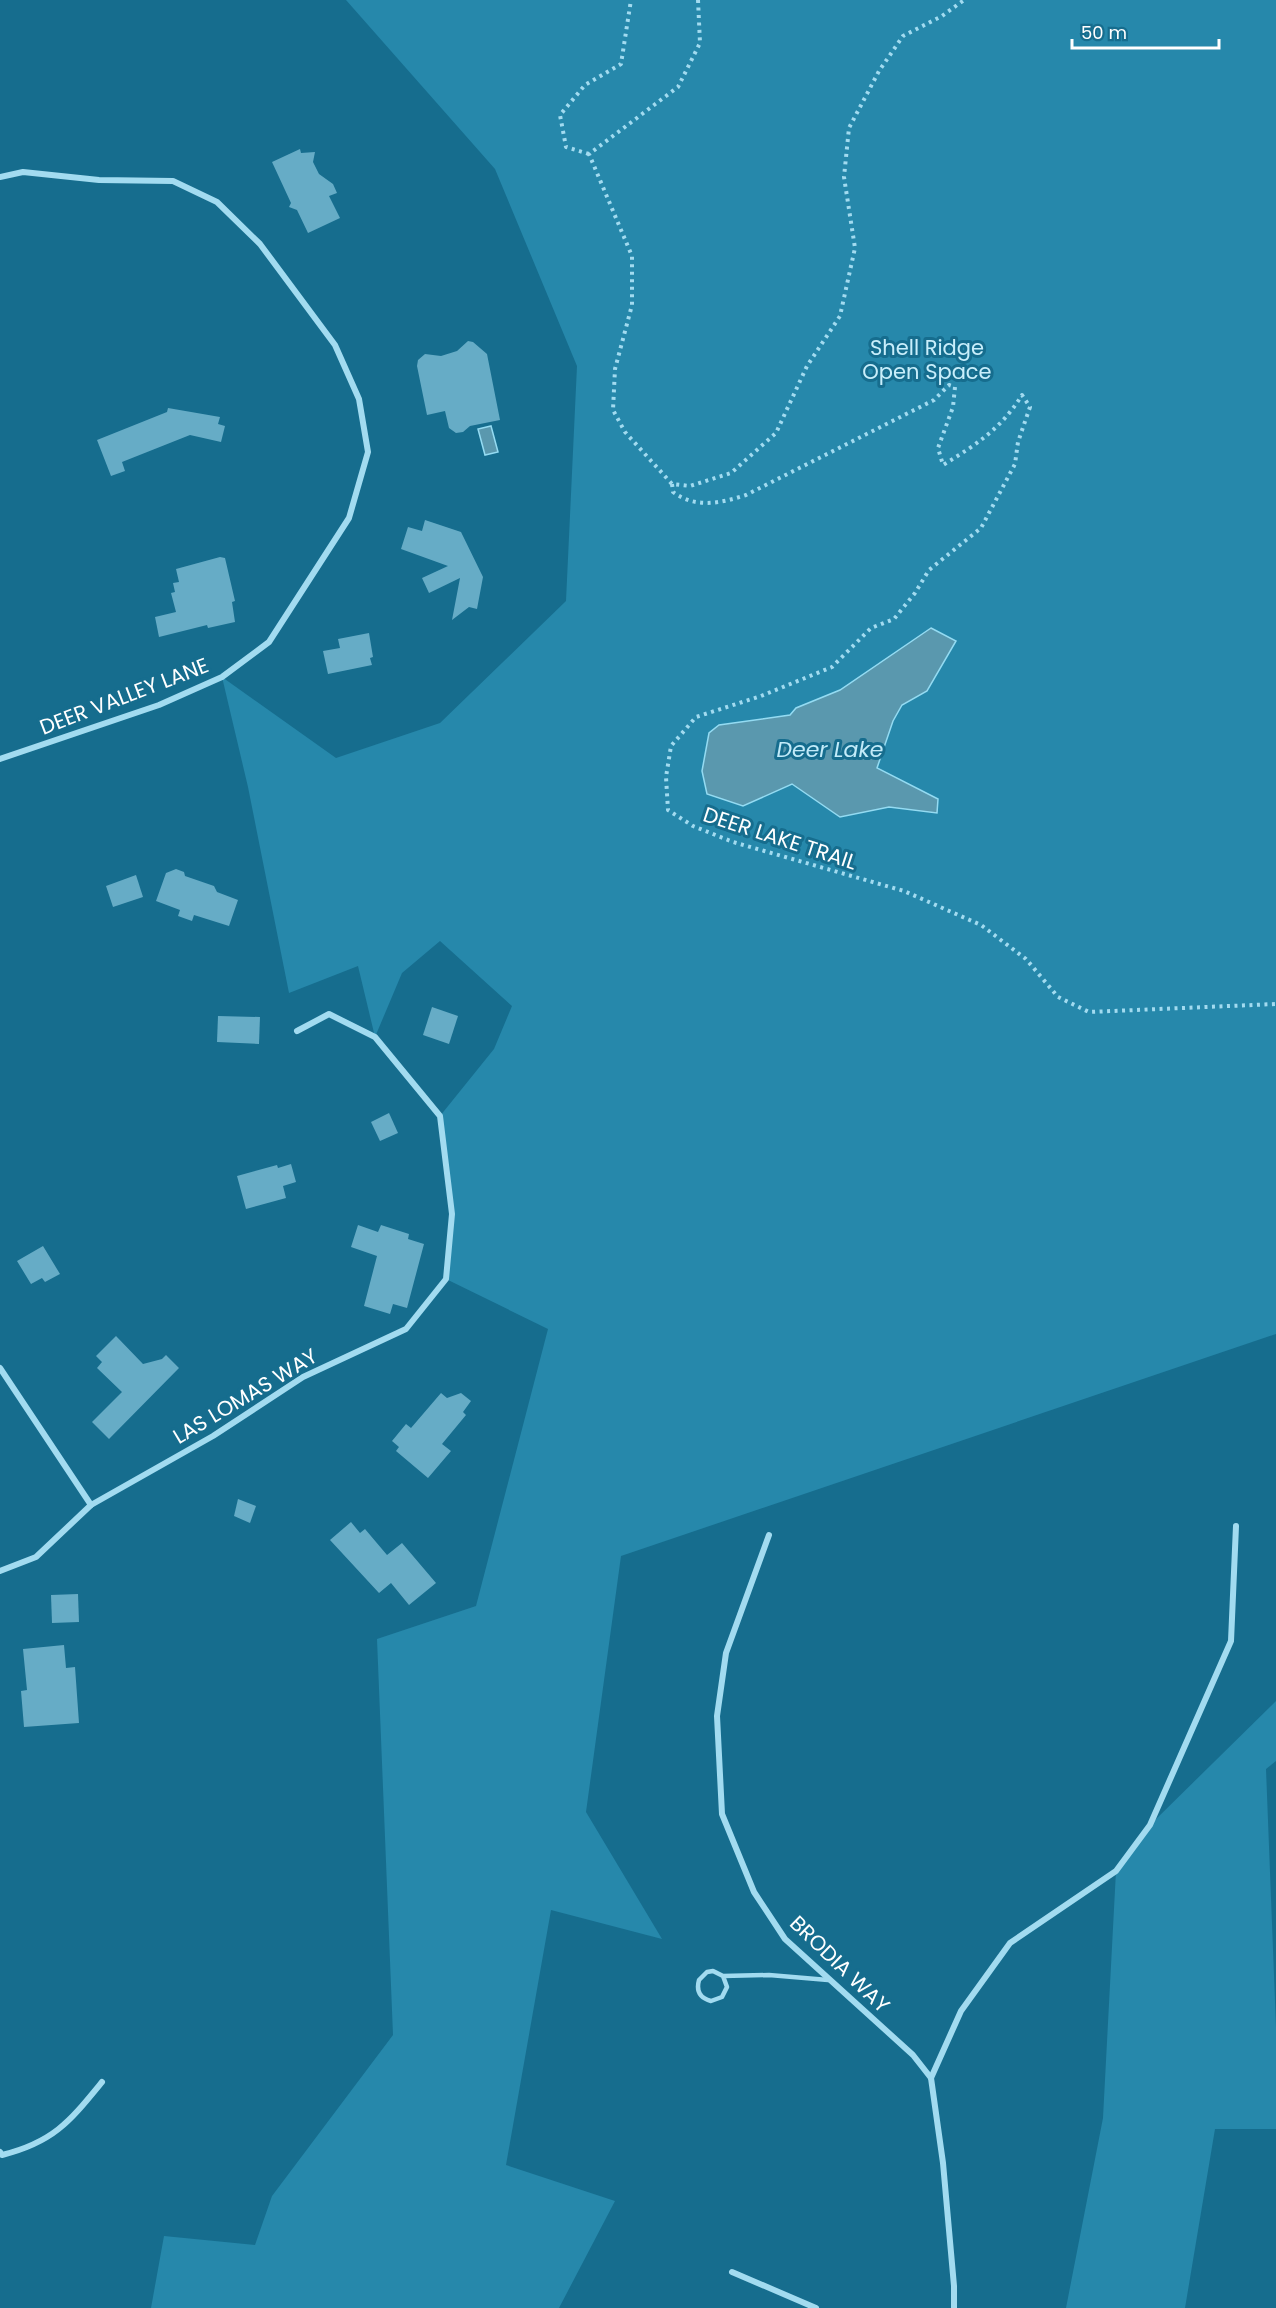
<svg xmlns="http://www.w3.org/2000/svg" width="1276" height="2308" viewBox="0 0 1276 2308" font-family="Poppins,sans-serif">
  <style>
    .green { fill: #2688ab }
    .water { fill: #5a98ae; stroke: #94dbf2; stroke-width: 1.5 }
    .building { fill: #66acc6 }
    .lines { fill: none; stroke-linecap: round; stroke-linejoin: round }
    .path { stroke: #a2dbf0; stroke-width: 4; stroke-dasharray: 3 4.5; stroke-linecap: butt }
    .lane { stroke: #a2dbf0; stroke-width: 4.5 }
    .street { stroke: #a2dbf0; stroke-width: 6 }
    .labels { text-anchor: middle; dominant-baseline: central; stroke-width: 6; stroke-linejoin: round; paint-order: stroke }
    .park-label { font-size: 21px; fill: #c8eefb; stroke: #166d8e }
    .street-label { font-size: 21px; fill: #fff; stroke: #166d8e }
    .water-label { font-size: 22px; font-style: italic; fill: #c2ebf9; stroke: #166d8e }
  </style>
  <rect width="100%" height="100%" fill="#166d8e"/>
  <g class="green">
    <polygon points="346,0 1276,0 1276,1334 621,1556 586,1812 662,1939 551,1910 506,2165 615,2201 559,2308 151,2308 164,2236 255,2245 272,2196 393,2035 377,1639 476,1606 548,1329 446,1279 452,1214 440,1116 494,1049 512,1006 440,941 402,973 375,1037 358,966 289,993 248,787 222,677 336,758 440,723 566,601 577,366 495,169"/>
    <polygon points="1276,1701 1276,1761 1266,1769 1276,2027 1276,2129 1215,2129 1185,2308 1066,2308 1103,2118 1116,1871 1150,1825"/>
  </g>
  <g class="water">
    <polygon points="491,426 498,452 485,455 478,429"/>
    <polygon points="931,628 956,641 927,691 902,705 893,721 877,768 938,799 937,813 889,807 840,817 792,784 743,806 707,794 702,771 709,733 719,725 790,715 796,708 840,690"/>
  </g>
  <g class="building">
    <polygon points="300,149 301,153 315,152 313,162 319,174 333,184 337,193 329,196 340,218 308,233 297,210 289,207 291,203 272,162"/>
    <polygon points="468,341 473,342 487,354 500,420 470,426 463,432 456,433 449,428 445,411 427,415 417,366 418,360 425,354 441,356 457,351"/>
    <polygon points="168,408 220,417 218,424 225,426 221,442 190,435 122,462 125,471 111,476 97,440 167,412"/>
    <polygon points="425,520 461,532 483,577 477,609 469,607 452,620 460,578 429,593 422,578 448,566 401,549 408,527 422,531"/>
    <polygon points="220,557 225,558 235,601 232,602 235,622 208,628 207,625 159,637 155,617 176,612 171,593 175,592 173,583 179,582 176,569"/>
    <polygon points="369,633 373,657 370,658 372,665 328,674 323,651 340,648 338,639"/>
    <polygon points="176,869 184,872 185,876 214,886 217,892 238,900 229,926 194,915 192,921 178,916 180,910 156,901 166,873"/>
    <polygon points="136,875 143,897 113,907 106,886"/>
    <polygon points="432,1007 458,1016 449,1044 423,1035"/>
    <polygon points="218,1016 260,1017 259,1044 217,1042"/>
    <polygon points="389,1113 398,1133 380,1141 371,1122"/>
    <polygon points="291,1164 296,1182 283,1186 286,1198 246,1209 237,1176 277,1165 278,1168"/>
    <polygon points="358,1225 378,1232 381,1225 409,1234 408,1239 424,1244 407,1308 393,1304 390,1314 364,1306 377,1256 351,1247"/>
    <polygon points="43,1246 60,1274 45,1282 42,1278 31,1284 17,1261"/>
    <polygon points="116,1336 143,1364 162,1359 166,1355 179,1368 109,1439 92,1422 122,1392 97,1368 102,1362 96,1356"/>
    <polygon points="441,1393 447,1398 461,1393 471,1401 463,1412 466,1415 442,1444 451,1451 428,1478 396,1451 399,1447 392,1441 406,1424 411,1428"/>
    <polygon points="238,1499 256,1506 250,1523 234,1516"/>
    <polygon points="351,1522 360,1533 365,1529 387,1555 402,1543 436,1583 409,1605 391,1583 379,1593 330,1540"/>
    <polygon points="78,1594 79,1622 52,1623 51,1595"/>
    <polygon points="64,1645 66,1668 75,1667 79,1723 24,1727 21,1691 27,1690 23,1649"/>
  </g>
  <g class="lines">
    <g class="path">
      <polyline points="698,0 700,43 678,87 589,154 632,256 632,305 615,369 613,410 625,432 672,484 690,486 731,473 776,433 807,366 840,316 855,248 844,177 849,128 879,71 903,36 942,16 964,0"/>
      <polyline points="589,154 566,147 560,115 585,85 621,64 631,0"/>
      <path d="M672,484L673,492C696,509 721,503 746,495L934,400L949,385L955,387L953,407L938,448L943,465C977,444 1001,429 1022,395L1030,407L1018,442L1015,464L981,528L929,570L915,593L894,619L871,628L832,667L761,696L696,717L671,746L666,777L668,810L693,826L733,842L904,891L981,925L1026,959L1058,997L1089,1012L1276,1004"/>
    </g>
    <path class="lane" d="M723,1976L727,1987L722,1997L711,2001C700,1998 696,1991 699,1980L707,1972L713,1971L723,1976L769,1975L828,1980"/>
    <g class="street">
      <polyline points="0,177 23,172 99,180 173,181 217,202 260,244 335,345 359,399 368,452 349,518 269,642 222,677 159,705 0,759"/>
      <polyline points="0,1368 91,1505"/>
      <polyline points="769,1535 726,1653 717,1716 722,1814 754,1892 785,1939 913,2055 931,2078 943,2163 954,2286 954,2308"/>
      <polyline points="0,1571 36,1557 91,1505 213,1436 303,1377 406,1329 446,1279 452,1214 440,1116 375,1037 329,1014 297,1031"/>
      <polyline points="931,2078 961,2011 1010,1943 1116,1871 1150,1825 1231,1641 1236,1526"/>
      <path d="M0,2152L2,2155C54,2142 70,2121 102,2082"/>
      <polyline points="732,2272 816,2308"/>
    </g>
  </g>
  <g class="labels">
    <g class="park-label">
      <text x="927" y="347">Shell Ridge<tspan x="927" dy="24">Open Space</tspan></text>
    </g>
    <g class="street-label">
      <text transform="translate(124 696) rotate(-21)">DEER VALLEY LANE</text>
      <text transform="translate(780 838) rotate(18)">DEER LAKE TRAIL</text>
      <text transform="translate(245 1396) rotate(-31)">LAS LOMAS WAY</text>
      <text transform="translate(840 1964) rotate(44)">BRODIA WAY</text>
    </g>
    <g class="water-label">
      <text x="830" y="749">Deer Lake</text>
    </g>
  </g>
  <path d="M1072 39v9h147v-9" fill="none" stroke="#ffffff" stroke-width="3"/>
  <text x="1081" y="39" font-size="18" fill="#ffffff" stroke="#166d8e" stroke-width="4.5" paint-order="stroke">50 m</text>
</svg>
